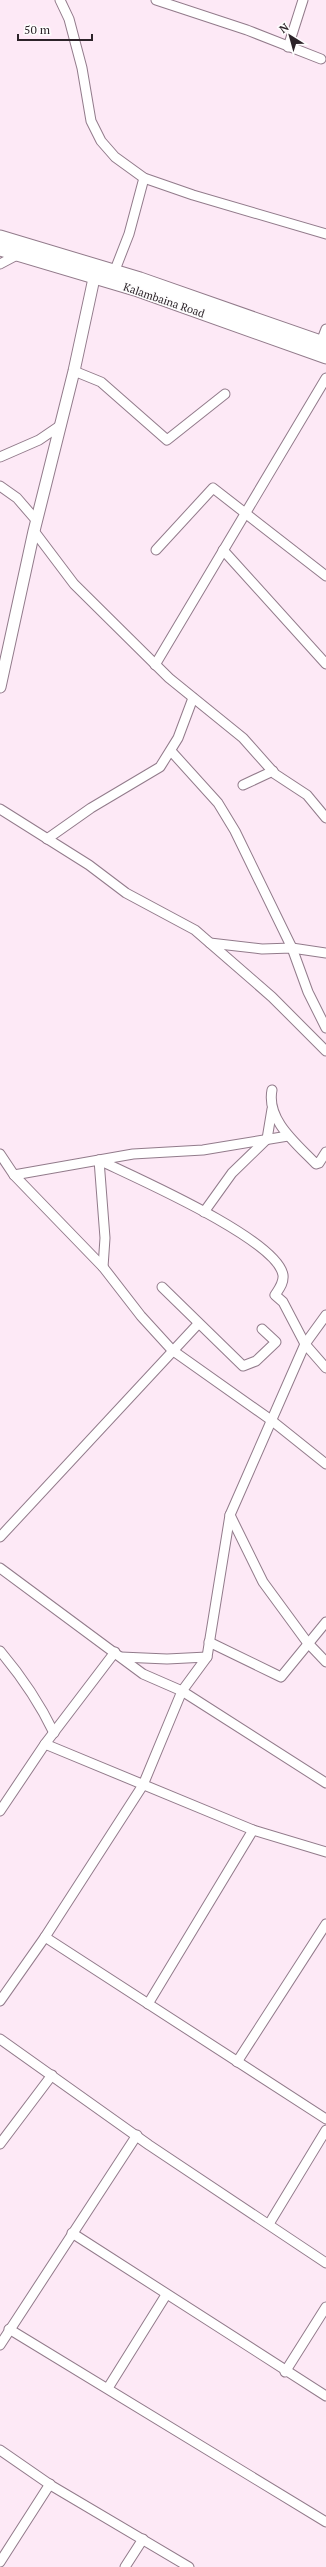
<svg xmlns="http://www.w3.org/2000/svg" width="326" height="2567" viewBox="0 0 326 2567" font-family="'PT Serif',serif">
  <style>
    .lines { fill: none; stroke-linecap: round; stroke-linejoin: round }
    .minor-casing { stroke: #927b8b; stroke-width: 11 }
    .tertiary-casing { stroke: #927b8b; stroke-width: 13 }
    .secondary-casing { stroke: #927b8b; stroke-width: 15 }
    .minor { stroke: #fff; stroke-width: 9 }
    .tertiary { stroke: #fff; stroke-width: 11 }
    .secondary { stroke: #fff; stroke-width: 13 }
    .labels { text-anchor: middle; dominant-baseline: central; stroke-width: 3; stroke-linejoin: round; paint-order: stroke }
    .street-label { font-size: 11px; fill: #2c2329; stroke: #fdfdfd }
  </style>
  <rect width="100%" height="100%" fill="#fde9f6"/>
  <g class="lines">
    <defs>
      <g id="minor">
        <polyline points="60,0 69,19 82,68 91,121 101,141 115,157 144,178 193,195 326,234"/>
        <polyline points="156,0 247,30 321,59"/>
        <polyline points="288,47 303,0"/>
        <polyline points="0,264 17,255"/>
        <polyline points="113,275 129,234 144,178"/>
        <polyline points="321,342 326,329"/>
        <polyline points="74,371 101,382 167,440 225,394"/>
        <polyline points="0,457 39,440 61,425"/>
        <polyline points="0,486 17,498 36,520"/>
        <polyline points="34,531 74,584 169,678 243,738 275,774 307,795 326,818"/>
        <polyline points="156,550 213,488 326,576"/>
        <polyline points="223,550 326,664"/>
        <polyline points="155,665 326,378"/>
        <polyline points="171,751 218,803 235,831 292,948 308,992 326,1028"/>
        <polyline points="243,785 273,771"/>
        <polyline points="0,809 89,865 126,893 195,930 272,997 326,1051"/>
        <polyline points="47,839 91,808 160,767 178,738 193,698"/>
        <polyline points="210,943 262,949 292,948 326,953"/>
        <path d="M272,1090C266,1120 297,1144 316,1164L319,1163L326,1152"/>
        <polyline points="0,1154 14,1175 103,1267 141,1316 172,1350 271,1420 326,1464"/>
        <path d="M99,1160C134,1177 277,1239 283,1275C284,1283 279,1289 275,1295L283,1302L305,1344L326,1368"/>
        <polyline points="99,1160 105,1238 103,1267"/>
        <polyline points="14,1175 133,1154 203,1150 288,1136"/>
        <polyline points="204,1212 232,1173 267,1139 272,1109"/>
        <polyline points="162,1287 243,1366 256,1361 276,1342 262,1329"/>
        <polyline points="326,1315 305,1344 230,1515 207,1657 182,1691 143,1785 45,1937 326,2119"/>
        <polyline points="230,1515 263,1582 307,1642 326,1662"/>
        <polyline points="0,1537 198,1324"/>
        <polyline points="0,1568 143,1674 182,1691 326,1783"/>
        <polyline points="209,1642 281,1677 326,1622"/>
        <path d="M0,1651C22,1677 39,1702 54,1733"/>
        <polyline points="121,1657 167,1659 207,1657"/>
        <polyline points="45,1744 253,1830 326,1852"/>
        <polyline points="0,1811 45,1744 115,1652"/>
        <polyline points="0,2001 45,1937"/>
        <polyline points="148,2004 253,1830"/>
        <polyline points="0,2039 149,2145 326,2263"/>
        <polyline points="237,2062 326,1924"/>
        <polyline points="0,2144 52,2075"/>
        <polyline points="269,2224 326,2130"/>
        <polyline points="72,2233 326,2396"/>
        <polyline points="9,2329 326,2522"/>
        <polyline points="0,2345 137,2135"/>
        <polyline points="285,2372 326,2307"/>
        <polyline points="108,2388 166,2295"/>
        <polyline points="0,2450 52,2486 189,2567"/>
        <polyline points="0,2562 50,2484"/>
        <polyline points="125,2567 143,2539"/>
      </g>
      <polyline id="tertiary" points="0,687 34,531 74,371 96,269"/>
      <g id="secondary">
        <polyline points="0,237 140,279 326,344"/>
        <polyline points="0,249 135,289 326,357"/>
      </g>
    </defs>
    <use href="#minor" class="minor-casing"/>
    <use href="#tertiary" class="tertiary-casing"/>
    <use href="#secondary" class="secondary-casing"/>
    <use href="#minor" class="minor"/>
    <use href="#tertiary" class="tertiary"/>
    <use href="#secondary" class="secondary"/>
  </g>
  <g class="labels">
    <g class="street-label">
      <text transform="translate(164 300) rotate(19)">Kalambaina Road</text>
    </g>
  </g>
  <g transform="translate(290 36) rotate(323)" stroke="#fdfdfd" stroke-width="3" paint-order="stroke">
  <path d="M0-3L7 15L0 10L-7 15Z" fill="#2c2329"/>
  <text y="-6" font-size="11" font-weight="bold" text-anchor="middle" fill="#2c2329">N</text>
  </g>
  <path d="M18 34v6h74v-6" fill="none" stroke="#2c2329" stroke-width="2"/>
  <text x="24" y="34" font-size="12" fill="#2c2329" stroke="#fdfdfd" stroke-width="3" paint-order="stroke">50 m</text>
</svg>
